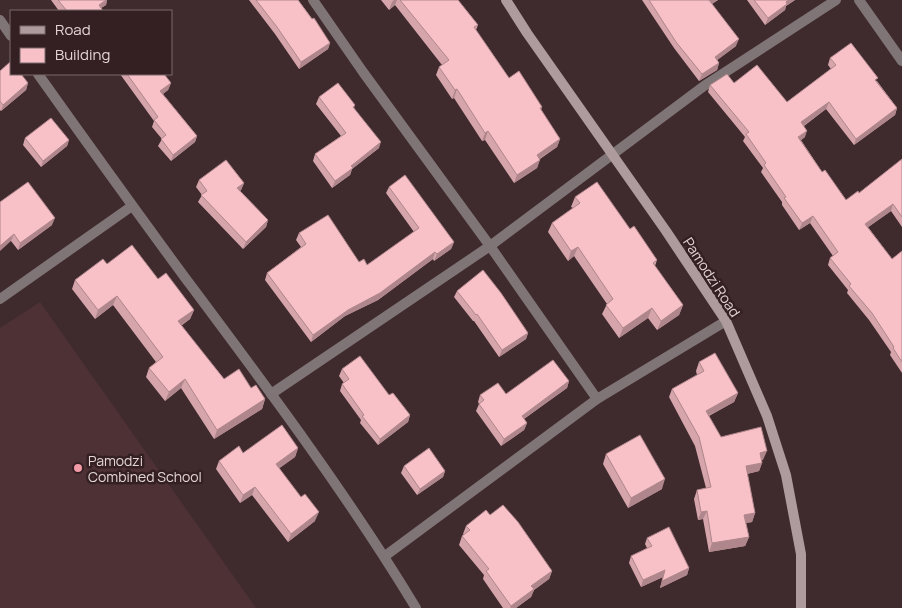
<svg xmlns="http://www.w3.org/2000/svg" width="902" height="608" viewBox="0 0 902 608" font-family="Manrope,sans-serif">
  <style>
    .built { fill: #4d3135 }
    .lines { fill: none; stroke-linecap: round; stroke-linejoin: round }
    .street { stroke: #807576; stroke-width: 10 }
    .secondary { stroke: #ad9b9d; stroke-width: 10 }
    .wall { fill: #d5a5ab }
    .shaded-wall { fill: #ae868b }
    .building { fill: #f8c0c7; stroke: #ae868b }
    .poi-dot { fill: #f39aa7; stroke: #342023; stroke-width: 2 }
    .labels { text-anchor: middle; dominant-baseline: central; stroke-width: 5; stroke-linejoin: round; paint-order: stroke }
    .street-label { font-size: 14px; fill: #e3d5d6; stroke: #342023 }
    .poi-label { font-size: 14px; fill: #e3d5d6; stroke: #342023; text-anchor: start }
  </style>
  <rect width="100%" height="100%" fill="#3f2a2d"/>
  <polygon class="built" points="40,302 256,608 0,608 0,328"/>
  <g class="lines">
    <g class="street">
      <polyline points="313,0 363,72 490,246 597,399"/>
      <polyline points="859,0 902,61"/>
      <polyline points="0,20 11,36"/>
      <path d="M38,74C87,143 136,211 186,279C266,386 347,494 416,608"/>
      <polyline points="0,299 132,206"/>
      <polyline points="271,394 490,246 704,86 836,0"/>
      <polyline points="385,556 597,399 726,321"/>
    </g>
    <polyline class="secondary" points="506,0 527,33 666,231 726,321 767,416 786,475 801,554 801,608"/>
  </g>
  <g class="wall">
    <polygon points="51,0 107,0 106,5 101,8 103,11 59,11"/>
    <polygon points="249,0 298,0 330,43 328,49 299,69 275,34"/>
    <polygon points="381,0 458,0 478,25 476,30 509,78 542,107 541,110 560,139 557,147 540,159 537,168 514,183 485,140 482,141 454,98 452,99 436,75 439,67 442,65 395,5 389,10"/>
    <polygon points="642,0 718,0 712,4 736,46 717,60 719,63 717,70 699,81 674,48"/>
    <polygon points="747,0 795,0 786,6 785,10 765,25"/>
    <polygon points="830,58 877,81 897,108 895,115 854,145 826,109 804,126 805,137 801,140 822,172 846,200 859,193 902,159 902,227 891,211 868,227 892,259 902,251 902,373 890,355 891,352 869,320 847,293 848,290 828,265 830,258 833,256 810,223 799,230 782,205 782,202 761,172 763,168 743,141 745,137 708,92 710,85 734,83 787,102 831,69 828,65"/>
    <polygon points="0,71 28,83 26,90 1,111 0,110"/>
    <polygon points="120,74 164,74 171,83 168,90 163,94 197,136 195,142 171,161 158,146 162,139 152,127 154,121"/>
    <polygon points="319,97 355,105 354,108 379,148 352,169 350,175 332,188 313,161 315,154 341,136 316,104"/>
    <polygon points="25,138 69,140 67,146 41,167 23,145"/>
    <polygon points="199,180 244,183 241,190 240,191 268,220 266,227 243,249 198,202 202,195 196,187"/>
    <polygon points="389,187 454,242 451,249 434,261 433,259 378,300 345,316 311,342 265,280 267,273 301,247 296,240 299,233 359,262 367,265 414,232 386,193"/>
    <polygon points="575,197 630,229 657,260 655,266 683,305 679,315 657,330 648,318 619,338 602,314 607,304 574,256 568,261 548,232 552,223 573,208 571,207"/>
    <polygon points="0,202 52,225 18,250 11,241"/>
    <polygon points="107,264 158,279 194,310 190,319 181,326 224,379 251,388 265,399 262,409 214,439 181,388 165,401 146,377 149,368 156,362 113,305 95,319 72,289 75,280"/>
    <polygon points="457,291 528,333 526,339 499,357 474,321 473,321 454,297"/>
    <polygon points="699,362 738,393 734,402 709,416 721,437 763,460 761,460 762,463 759,471 747,474 755,513 752,522 746,523 749,537 745,546 709,552 703,519 698,520 694,499 697,490 706,488 695,446 669,397 672,389 697,375 696,371"/>
    <polygon points="342,369 389,395 410,415 408,422 378,445 360,423 361,420 340,391 342,384 344,383 339,376"/>
    <polygon points="569,381 567,388 524,419 527,423 524,430 501,446 476,411 479,404 478,402 480,395 506,394"/>
    <polygon points="298,448 295,457 279,468 315,521 288,542 252,495 240,503 216,469 219,461 243,453"/>
    <polygon points="606,454 662,489 628,508 603,464"/>
    <polygon points="404,466 445,471 443,477 417,495 401,473"/>
    <polygon points="490,515 552,571 549,579 534,590 531,597 516,608 503,608 483,579 484,575 459,545 462,536 464,535 463,534 466,526"/>
    <polygon points="647,538 689,568 687,575 660,588 663,577 641,587 629,563 631,556 647,548 645,544"/>
  </g>
  <g class="shaded-wall">
    <polygon points="106,0 107,0 106,5 96,11 99,5"/>
    <polygon points="394,0 397,0 395,5 389,10 392,2"/>
    <polygon points="709,0 718,0 707,7"/>
    <polygon points="788,0 795,0 786,6 785,10 765,25 768,18"/>
    <polygon points="739,39 736,46 712,64 715,57"/>
    <polygon points="330,43 328,49 299,69 301,62"/>
    <polygon points="719,63 717,70 699,81 702,74"/>
    <polygon points="28,83 26,90 1,111 3,105"/>
    <polygon points="171,83 168,90 158,97 160,91"/>
    <polygon points="457,89 454,98 452,99 455,90"/>
    <polygon points="829,102 826,109 799,129 801,122"/>
    <polygon points="897,108 895,115 854,145 856,139"/>
    <polygon points="488,131 485,140 482,141 485,133"/>
    <polygon points="807,131 805,137 796,144 798,137"/>
    <polygon points="197,136 195,142 171,161 173,155"/>
    <polygon points="560,139 557,147 533,163 537,155"/>
    <polygon points="69,140 67,146 41,167 43,161"/>
    <polygon points="381,142 379,148 352,169 350,175 332,188 335,181 351,166"/>
    <polygon points="540,160 537,168 514,183 517,175"/>
    <polygon points="244,183 241,190 235,194 237,188"/>
    <polygon points="893,204 891,211 863,231 865,224"/>
    <polygon points="813,216 810,223 799,230 802,223"/>
    <polygon points="55,218 52,225 18,250 20,243"/>
    <polygon points="268,220 266,227 243,249 246,242"/>
    <polygon points="14,234 11,241 0,251 0,246"/>
    <polygon points="454,242 451,249 434,261 437,254"/>
    <polygon points="578,247 574,256 568,261 571,251"/>
    <polygon points="435,252 433,259 378,300 345,316 311,342 313,335 348,310"/>
    <polygon points="117,296 113,305 95,319 98,310"/>
    <polygon points="683,305 679,315 657,330 661,321"/>
    <polygon points="652,308 648,318 619,338 623,328"/>
    <polygon points="194,310 190,319 175,330 178,321"/>
    <polygon points="528,333 526,339 499,357 502,350"/>
    <polygon points="185,379 181,388 165,401 169,392"/>
    <polygon points="569,381 567,388 519,422 522,416"/>
    <polygon points="738,393 734,402 702,419 706,411"/>
    <polygon points="265,399 262,409 214,439 217,430"/>
    <polygon points="410,415 408,422 378,445 380,439"/>
    <polygon points="527,423 524,430 501,446 504,439"/>
    <polygon points="298,448 295,457 273,473 276,464"/>
    <polygon points="767,451 763,460 756,462 760,453"/>
    <polygon points="762,463 759,471 743,475 746,466"/>
    <polygon points="445,471 443,477 417,495 420,489"/>
    <polygon points="665,479 662,489 628,508 631,498"/>
    <polygon points="255,487 252,495 240,503 243,495"/>
    <polygon points="707,511 703,519 698,520 701,512"/>
    <polygon points="319,512 315,521 288,542 291,534"/>
    <polygon points="755,513 752,522 741,524 744,515"/>
    <polygon points="749,537 745,546 709,552 712,543"/>
    <polygon points="689,568 687,575 660,588 662,581"/>
    <polygon points="665,570 663,577 641,587 643,580"/>
    <polygon points="552,571 549,579 534,590 531,597 516,608 510,608 511,606 531,586"/>
  </g>
  <g class="building">
    <polygon points="58,0 106,0 99,5 103,11 67,11"/>
    <polygon points="256,0 298,0 312,19 314,18 330,43 301,62 277,27"/>
    <polygon points="400,0 458,0 478,25 474,27 509,78 519,71 542,107 540,108 560,139 537,155 540,160 517,175 488,131 485,133 457,89 455,90 439,67 449,60"/>
    <polygon points="649,0 709,0 739,39 715,57 719,63 702,74 676,42"/>
    <polygon points="754,0 788,0 786,2 787,4 768,18"/>
    <polygon points="851,43 878,78 875,80 897,108 856,139 829,102 801,122 807,131 798,137 822,172 825,170 846,200 858,191 859,193 902,159 902,217 893,204 865,224 892,259 902,251 902,362 893,348 894,347 872,313 849,286 851,284 830,258 838,252 813,216 802,223 784,198 786,197 764,165 766,163 746,134 749,132 710,85 727,74 734,83 757,65 787,102 836,65 830,58"/>
    <polygon points="10,62 11,63 11,74 21,74 28,83 3,105 0,101 0,71"/>
    <polygon points="127,74 164,74 171,83 160,91 197,136 173,155 161,139 166,135 154,120 158,117"/>
    <polygon points="338,83 355,105 353,107 381,142 351,166 353,168 335,181 315,154 346,133 319,97"/>
    <polygon points="51,118 69,140 43,161 25,138"/>
    <polygon points="226,160 244,183 237,188 268,220 246,242 201,195 207,191 199,180"/>
    <polygon points="405,175 454,242 437,254 435,252 380,293 348,310 313,335 267,273 306,244 299,233 328,215 359,262 364,259 367,265 419,228 389,187"/>
    <polygon points="28,182 55,218 20,243 14,234 0,246 0,202"/>
    <polygon points="597,182 630,229 634,226 657,260 653,263 683,305 661,321 652,308 623,328 606,305 613,299 578,247 571,251 552,223 580,203 575,197"/>
    <polygon points="132,245 158,279 166,273 194,310 178,321 224,379 239,369 251,388 256,385 265,399 217,430 185,379 169,392 149,368 163,357 117,296 98,310 75,280 103,259 107,264"/>
    <polygon points="483,270 501,293 528,333 502,350 477,314 476,315 457,291"/>
    <polygon points="715,353 738,393 706,411 721,437 761,427 767,451 760,453 762,463 746,466 755,513 744,515 749,537 712,543 707,511 701,512 697,490 711,487 699,437 672,389 704,371 699,362"/>
    <polygon points="360,356 389,395 393,393 410,415 380,439 362,416 364,415 342,384 349,379 342,369"/>
    <polygon points="553,360 569,381 522,416 527,423 504,439 479,404 484,400 480,395 498,383 506,394"/>
    <polygon points="282,425 298,448 276,464 301,497 305,494 319,512 291,534 255,487 243,495 219,461 239,446 243,453"/>
    <polygon points="640,435 665,479 631,498 606,454"/>
    <polygon points="429,448 445,471 420,489 404,466"/>
    <polygon points="503,505 518,522 552,571 531,586 534,589 511,606 486,571 489,569 462,536 470,530 466,526 486,510 490,515"/>
    <polygon points="669,527 689,568 662,581 665,570 643,580 631,556 652,546 647,538"/>
  </g>
  <circle class="poi-dot" cx="78" cy="468" r="5"/>
  <g class="labels">
    <g class="street-label">
      <text transform="translate(712 277) rotate(57)">Pamodzi Road</text>
    </g>
    <g class="poi-label">
      <text x="88" y="460">Pamodzi<tspan x="88" dy="16">Combined School</tspan></text>
    </g>
  </g>
  <rect x="10" y="10" width="162" height="65" fill="#342023" stroke="#7a686b"/>
  <rect x="20" y="26" width="25" height="8" fill="#ad9b9d" stroke="#7a686b"/>
  <text x="55" y="35" font-size="15" fill="#e3d5d6">Road</text>
  <rect x="20" y="48" width="25" height="15" fill="#f8c0c7" stroke="#7a686b"/>
  <text x="55" y="60" font-size="15" fill="#e3d5d6">Building</text>
</svg>
